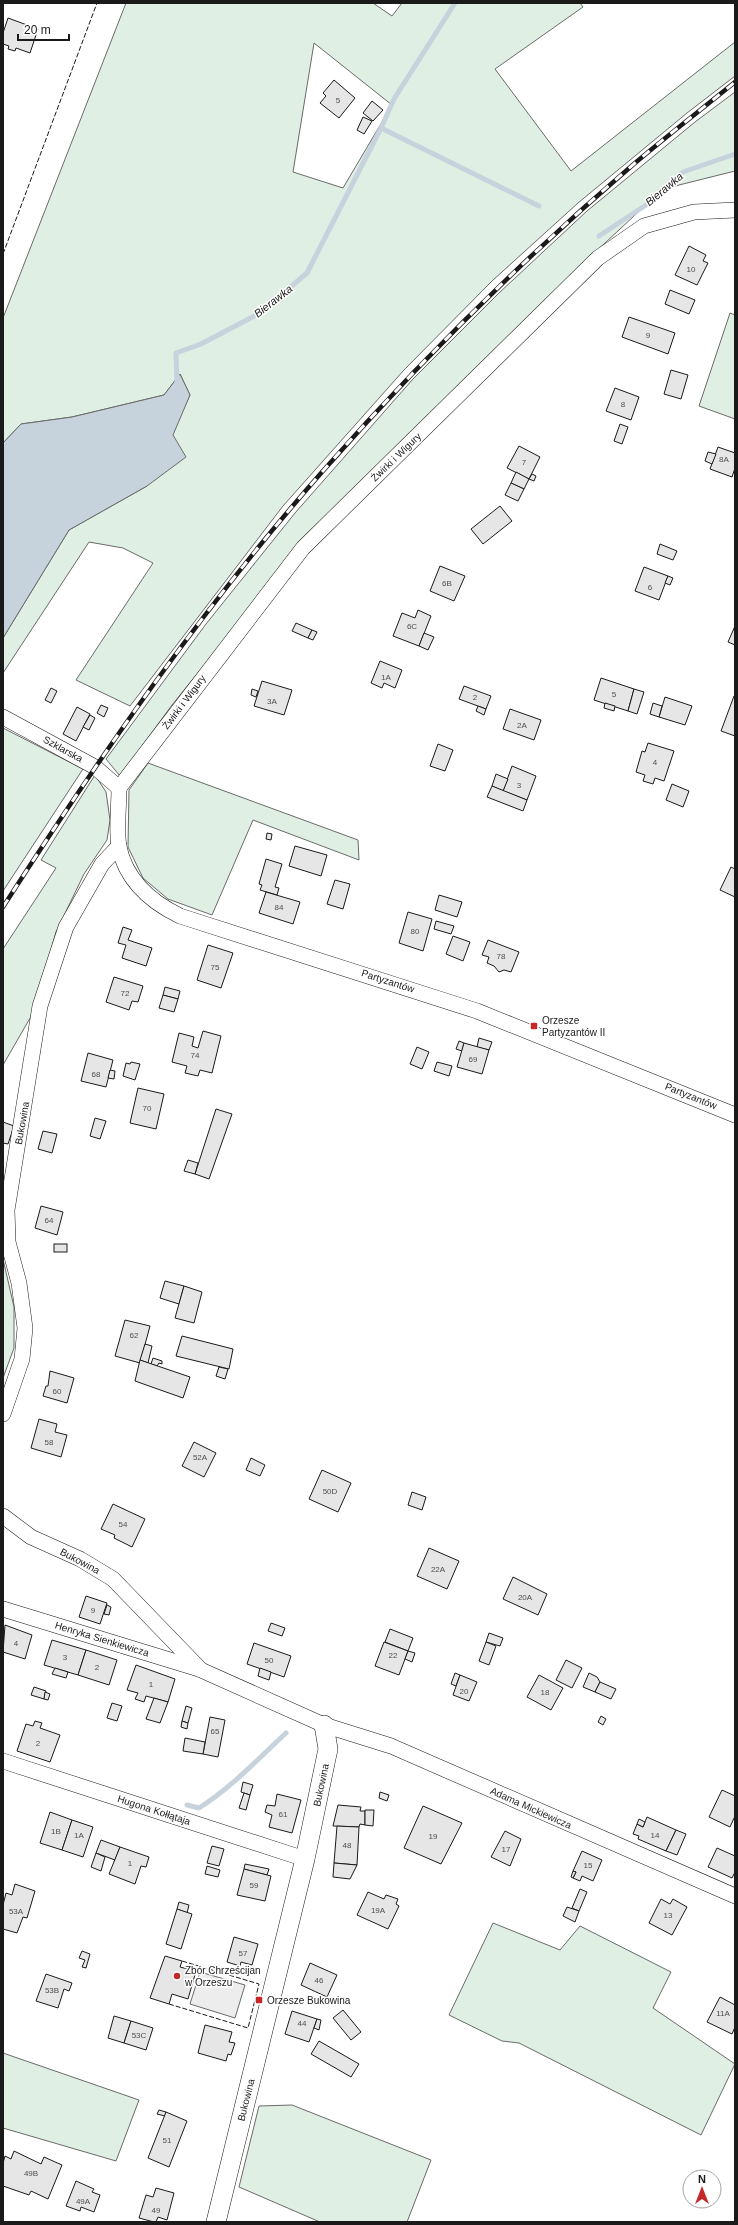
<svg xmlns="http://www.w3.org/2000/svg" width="738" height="2225" viewBox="0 0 738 2225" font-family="Arial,sans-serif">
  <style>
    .green { fill: #e0efe3; stroke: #6a6a6a; fill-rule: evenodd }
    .parking { fill: #ededed; stroke: #6a6a6a }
    .water { fill: #c6d2dc; stroke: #6a6a6a }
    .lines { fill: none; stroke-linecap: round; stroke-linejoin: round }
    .stream { stroke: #c6d2dc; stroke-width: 5 }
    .building { fill: #e6e6e6; stroke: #1a1a1a }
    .minor-casing { stroke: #1a1a1a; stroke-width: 16 }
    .tertiary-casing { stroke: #1a1a1a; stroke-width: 20 }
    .minor { stroke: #fff; stroke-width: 15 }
    .tertiary { stroke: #fff; stroke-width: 19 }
    .rail-casing { stroke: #1a1a1a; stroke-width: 4.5 }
    .rail { stroke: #fff; stroke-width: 3; stroke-dasharray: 9; stroke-linecap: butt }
    .fence { stroke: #1a1a1a; stroke-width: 1; stroke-dasharray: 5 2; stroke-linecap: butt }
    .poi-dot { fill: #c62828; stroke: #fff; stroke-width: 1.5 }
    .labels { text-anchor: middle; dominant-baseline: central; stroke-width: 3; stroke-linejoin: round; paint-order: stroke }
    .number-label { font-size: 8px; fill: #4d4d4d }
    .street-label { font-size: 10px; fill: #1a1a1a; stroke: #fff }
    .poi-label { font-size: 10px; fill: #1a1a1a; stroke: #fff; text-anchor: start }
    .water-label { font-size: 11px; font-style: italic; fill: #1a1a1a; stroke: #fff }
  </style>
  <rect width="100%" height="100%" fill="#fff"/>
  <g class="green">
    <path d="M126,3H373L392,16L402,3H580L583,7L495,69L571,171L735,42V76L687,113L578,203L492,281L404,370L283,506L130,706L76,680L153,563L123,548L89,542L3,673V638L69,530L147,486L190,395L180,374L164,395L72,417L21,424L3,443V318ZM314,43L392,105L343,188L293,172Z"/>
    <polygon points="735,92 735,171 663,189 591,256 309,535 172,705 120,776 106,759 206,624 295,513 413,379 499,293 587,211 695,122"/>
    <polygon points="730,313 735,315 735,419 699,406"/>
    <polygon points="3,728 83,769 3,891"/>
    <polygon points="148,763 358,840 359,860 253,820 212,915 168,899 143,878 128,847 129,790"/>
    <polygon points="95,775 106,792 110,820 107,840 84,874 56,932 33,1013 3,1065 3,949 56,868 41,860"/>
    <polygon points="3,1259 14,1307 14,1348 3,1378"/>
    <polygon points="493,1923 560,1950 580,1926 671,1972 653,2008 735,2064 701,2135 519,2043 502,2041 449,2015"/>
    <polygon points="3,2053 139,2100 116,2161 3,2128"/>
    <polygon points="292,2105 431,2160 407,2222 320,2222 239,2187 259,2106"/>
  </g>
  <polygon class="parking" points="200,1972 245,1985 235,2018 190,2004"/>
  <polygon class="water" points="180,374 190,395 173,435 186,457 147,486 69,530 3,638 3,443 21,424 72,417 164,395"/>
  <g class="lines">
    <g class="stream">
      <polyline points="381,128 394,99 455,3"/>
      <polyline points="599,236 646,205 683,172 735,154"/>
      <polyline points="177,384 176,353 201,344 260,313 307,273 381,128 539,206"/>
      <path d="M187,1805L199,1808C232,1787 258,1759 286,1733"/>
    </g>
  </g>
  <g class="building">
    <polygon points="8,18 38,29 30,53 16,48 15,51 8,49 9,46 3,44 3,33"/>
    <polygon points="334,80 355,98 339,118 320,103 326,96 323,93"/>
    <polygon points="372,101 383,110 373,121 363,113"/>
    <polygon points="363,117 372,121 364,134 357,130"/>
    <polygon points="689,246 706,255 703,261 708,263 697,285 675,275"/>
    <polygon points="670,290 695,300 689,314 665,304"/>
    <polygon points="629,317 675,333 668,354 622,337"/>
    <polygon points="671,370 688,375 681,399 664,394"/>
    <polygon points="615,388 639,397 631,420 606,411"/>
    <polygon points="620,424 628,427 622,444 614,441"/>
    <polygon points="519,446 540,457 529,479 507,468"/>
    <polygon points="718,447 735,453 735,468 732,477 710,469"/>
    <polygon points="708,452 716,454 712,464 705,461"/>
    <polygon points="516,472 529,479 524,489 511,483"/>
    <polygon points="532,474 536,476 534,481 529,479"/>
    <polygon points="511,483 524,489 518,501 505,495"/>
    <polygon points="500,506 512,521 483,544 471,529"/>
    <polygon points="660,544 677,551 673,560 657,554"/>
    <polygon points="440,566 465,576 454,601 430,591"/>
    <polygon points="644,567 668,576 659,600 635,591"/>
    <polygon points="668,576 673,578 670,585 665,583"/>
    <polygon points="418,610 431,616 419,646 393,636 402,613 415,618"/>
    <polygon points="296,623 312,630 308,638 292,631"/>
    <polygon points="735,626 735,645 728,642"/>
    <polygon points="312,630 317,632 313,640 308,638"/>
    <polygon points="424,633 434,637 428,650 419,646"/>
    <polygon points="380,661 402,670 395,688 384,683 382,688 371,683"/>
    <polygon points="601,678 634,689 628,711 594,700"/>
    <polygon points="262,681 292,690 284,715 254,706"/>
    <polygon points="464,686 491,696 486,709 459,699"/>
    <polygon points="51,688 57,691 51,703 45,700"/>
    <polygon points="252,689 258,691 256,697 251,695"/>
    <polygon points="634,689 644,692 637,714 628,711"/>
    <polygon points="734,696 735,696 735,736 721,731"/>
    <polygon points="665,697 692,706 685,725 659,717"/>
    <polygon points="605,703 615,706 614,711 604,708"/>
    <polygon points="653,703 662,706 659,717 650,714"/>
    <polygon points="101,705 108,708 104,717 97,713"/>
    <polygon points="478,706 486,709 484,715 476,711"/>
    <polygon points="77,707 90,714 76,741 63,734"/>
    <polygon points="510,709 541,720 534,740 503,729"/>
    <polygon points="90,715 95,718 89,730 83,727"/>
    <polygon points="648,743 674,751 664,781 655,778 653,784 643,781 645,775 636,772 642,751 645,752"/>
    <polygon points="438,744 453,750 445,771 430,766"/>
    <polygon points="512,766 536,776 527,800 503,791"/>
    <polygon points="496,774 508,779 503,791 492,786"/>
    <polygon points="672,784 689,791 683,807 666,800"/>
    <polygon points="492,786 527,800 523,811 487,797"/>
    <polygon points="267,833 272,834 271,840 266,839"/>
    <polygon points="295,846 327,855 321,876 289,866"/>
    <polygon points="266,859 282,864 275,887 279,888 277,895 260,890 262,885 259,884"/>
    <polygon points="731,867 735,869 735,897 720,890"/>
    <polygon points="335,880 350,884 343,909 327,904"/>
    <polygon points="266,892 300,902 293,924 259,913"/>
    <polygon points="439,895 462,902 457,917 435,910"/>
    <polygon points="408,912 432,919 423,951 399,943"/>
    <polygon points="436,921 454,926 451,934 434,929"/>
    <polygon points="123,927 132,930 128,940 152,948 146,966 122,958 126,945 118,943"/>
    <polygon points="453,936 470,942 463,961 446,954"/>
    <polygon points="488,940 519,952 511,972 504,970 499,972 494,966 487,963 489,957 482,955"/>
    <polygon points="208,945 233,953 221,988 197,980"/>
    <polygon points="114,977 143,986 138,1002 132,1001 129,1010 106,1002"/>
    <polygon points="165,987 180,991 178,999 163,995"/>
    <polygon points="163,995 178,999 174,1012 159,1008"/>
    <polygon points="203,1031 221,1036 212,1073 200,1070 198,1076 185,1073 187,1066 172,1062 179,1033 194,1037 192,1046 198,1048"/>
    <polygon points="479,1038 492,1042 489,1050 477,1047"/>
    <polygon points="459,1041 464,1043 462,1051 456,1049"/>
    <polygon points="464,1043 489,1050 482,1074 457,1067"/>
    <polygon points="417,1047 429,1052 422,1069 410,1064"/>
    <polygon points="88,1053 113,1060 106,1087 81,1081"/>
    <polygon points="131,1062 140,1064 135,1080 123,1076 126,1063 130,1064"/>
    <polygon points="437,1062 452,1066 449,1076 434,1071"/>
    <polygon points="110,1070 115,1071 114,1079 108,1078"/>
    <polygon points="138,1088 164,1094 156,1129 130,1123"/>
    <polygon points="216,1109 232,1114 209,1179 195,1174"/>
    <polygon points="95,1118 106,1121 100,1139 90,1136"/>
    <polygon points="3,1122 14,1126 8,1144 3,1143"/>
    <polygon points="43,1131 57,1134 52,1153 38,1149"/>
    <polygon points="188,1160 198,1163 195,1174 184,1171"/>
    <polygon points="41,1206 63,1212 57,1235 35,1228"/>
    <rect x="54" y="1244" width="13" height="8"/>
    <polygon points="165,1281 184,1286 179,1304 160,1298"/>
    <polygon points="184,1286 202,1292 194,1323 175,1318"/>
    <polygon points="125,1320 150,1326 140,1363 115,1356"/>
    <polygon points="182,1336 233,1349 229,1369 176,1356"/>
    <polygon points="145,1344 152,1346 148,1363 140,1360"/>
    <polygon points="153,1358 162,1361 162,1364 159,1363 157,1366 151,1364"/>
    <polygon points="140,1360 190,1377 183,1398 135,1381"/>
    <polygon points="219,1367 228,1369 225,1379 216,1376"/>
    <polygon points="50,1371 74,1378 67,1403 43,1396 46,1386 48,1386"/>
    <polygon points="39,1419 57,1424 55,1432 67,1435 61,1457 31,1448"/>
    <polygon points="194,1442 216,1453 204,1477 182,1466"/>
    <polygon points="251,1458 265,1465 260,1476 246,1470"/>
    <polygon points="322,1470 351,1483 338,1512 309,1499"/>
    <polygon points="412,1492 426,1497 422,1510 408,1505"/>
    <polygon points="113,1504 145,1519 132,1547 114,1538 115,1535 101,1529"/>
    <polygon points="429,1548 459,1561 447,1589 417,1576"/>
    <polygon points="513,1577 547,1594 538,1615 503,1599"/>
    <polygon points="86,1596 107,1603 100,1624 79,1617"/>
    <polygon points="107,1605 111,1607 109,1615 104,1614"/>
    <polygon points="271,1623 285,1628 282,1636 268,1631"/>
    <polygon points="5,1625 32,1635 25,1659 3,1652"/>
    <polygon points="390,1629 413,1638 408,1651 385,1642"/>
    <polygon points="489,1633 503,1638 500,1646 486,1642"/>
    <polygon points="52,1640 86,1650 78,1675 44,1665"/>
    <polygon points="384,1642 408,1651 399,1675 375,1666"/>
    <polygon points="486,1642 496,1646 489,1665 479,1661"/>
    <polygon points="254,1643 291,1656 284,1677 247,1664"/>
    <polygon points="86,1650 117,1660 109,1685 78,1675"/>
    <polygon points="408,1651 415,1653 412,1662 405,1659"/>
    <polygon points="566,1660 582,1668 572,1688 556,1680"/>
    <polygon points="136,1665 175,1679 168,1702 146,1696 144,1702 135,1699 138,1693 127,1690"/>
    <polygon points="55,1668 68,1672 66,1678 52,1674"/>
    <polygon points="260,1668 271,1672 269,1680 258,1676"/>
    <polygon points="455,1673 460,1675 456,1686 451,1684"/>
    <polygon points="589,1673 597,1677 600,1682 595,1692 583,1687"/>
    <polygon points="460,1675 477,1682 469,1701 453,1695"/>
    <polygon points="539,1675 563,1688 551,1710 527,1697"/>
    <polygon points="600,1682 616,1689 611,1699 595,1692"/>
    <polygon points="34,1687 46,1691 44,1699 31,1695"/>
    <polygon points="45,1692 50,1694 48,1700 44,1699"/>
    <polygon points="154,1698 168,1702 160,1723 146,1719"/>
    <polygon points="112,1703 122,1706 117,1721 107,1718"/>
    <polygon points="186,1706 192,1708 188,1723 182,1721"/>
    <polygon points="601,1716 606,1719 603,1725 598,1722"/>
    <polygon points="210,1717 225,1720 218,1757 203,1754"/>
    <polygon points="35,1721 42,1723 40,1728 60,1735 50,1762 17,1751 26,1724 33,1726"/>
    <polygon points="182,1721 188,1723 187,1729 181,1727"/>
    <polygon points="185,1738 205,1742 203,1754 183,1751"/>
    <polygon points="243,1782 253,1785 250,1795 241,1792"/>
    <polygon points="722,1790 735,1796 735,1816 730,1827 709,1817"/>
    <polygon points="380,1792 389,1795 387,1801 379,1798"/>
    <polygon points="244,1793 250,1795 246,1810 239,1808"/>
    <polygon points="277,1794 301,1800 292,1833 269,1827 272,1815 265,1812 267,1805 275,1806"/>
    <polygon points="338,1805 361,1807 360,1811 365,1811 365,1825 360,1824 359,1827 333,1826"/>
    <polygon points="423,1806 462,1823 441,1864 404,1848"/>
    <polygon points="365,1810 374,1810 373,1826 365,1825"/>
    <polygon points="50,1812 72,1820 62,1850 40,1843"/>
    <polygon points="647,1817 676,1830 666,1851 638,1839 639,1836 633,1834 637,1824 643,1827"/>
    <polygon points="639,1819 645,1822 643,1827 637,1824"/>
    <polygon points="72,1820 93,1827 83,1857 62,1850"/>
    <polygon points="337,1826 359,1827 357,1865 334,1863"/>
    <polygon points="676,1830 686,1834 677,1855 666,1851"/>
    <polygon points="505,1831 521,1839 510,1866 491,1857"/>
    <polygon points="101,1840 120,1847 115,1860 96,1853"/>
    <polygon points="212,1846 224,1849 219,1866 207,1863"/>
    <polygon points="120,1847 149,1857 146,1867 141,1866 135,1884 109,1874"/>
    <polygon points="717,1848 735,1856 735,1872 732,1878 708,1867"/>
    <polygon points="582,1851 602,1860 593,1881 582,1876 580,1881 573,1878 576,1872 573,1871"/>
    <polygon points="96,1853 105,1857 101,1871 91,1867"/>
    <polygon points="334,1863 357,1865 350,1879 333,1877"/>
    <polygon points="245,1864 269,1869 267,1875 244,1869"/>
    <polygon points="207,1866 220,1870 218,1877 205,1874"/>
    <polygon points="244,1869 271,1876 265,1901 237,1895"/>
    <polygon points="573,1871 576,1872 573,1878 571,1877"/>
    <polygon points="15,1884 35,1891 27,1918 23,1917 17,1933 3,1929 3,1905 6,1893 12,1895"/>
    <polygon points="580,1889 587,1892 579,1911 572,1908"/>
    <polygon points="368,1892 384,1899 386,1895 398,1899 396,1904 399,1906 388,1929 357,1915"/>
    <polygon points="661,1899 670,1904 673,1899 687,1907 672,1935 649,1923"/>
    <polygon points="179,1902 189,1905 187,1913 177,1909"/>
    <polygon points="567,1907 579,1911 575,1922 563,1916"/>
    <polygon points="177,1909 192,1914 181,1949 166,1944"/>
    <polygon points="234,1937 258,1944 252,1965 241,1962 240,1966 227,1962"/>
    <polygon points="82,1951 90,1954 86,1968 82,1967 85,1960 79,1958"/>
    <polygon points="165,1956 182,1961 180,1967 196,1971 188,1999 172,1994 169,2004 150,1998"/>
    <polygon points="310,1963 337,1975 327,1997 301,1985"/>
    <polygon points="46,1974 72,1983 69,1991 64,1989 58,2008 36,2001"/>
    <polygon points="720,1997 735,2005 735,2027 732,2034 707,2022"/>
    <polygon points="343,2010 361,2032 351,2040 333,2018"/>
    <polygon points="292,2011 317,2019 309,2042 285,2034"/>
    <polygon points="114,2016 131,2021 124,2043 108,2038"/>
    <polygon points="317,2019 321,2020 319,2030 314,2028"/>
    <polygon points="131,2021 153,2028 146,2050 124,2043"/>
    <polygon points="205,2025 232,2032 229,2042 235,2043 231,2055 228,2054 226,2061 198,2053"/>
    <polygon points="319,2041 359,2064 351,2077 311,2054"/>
    <polygon points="159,2110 166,2112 165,2116 157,2114"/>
    <polygon points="166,2112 187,2121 169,2167 148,2158"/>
    <polygon points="14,2151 41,2164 44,2157 62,2165 48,2199 31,2191 29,2195 3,2186 3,2163 5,2156 11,2159"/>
    <polygon points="76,2181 94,2189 92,2192 100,2195 94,2212 81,2207 80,2211 66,2206"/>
    <polygon points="156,2188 174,2193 167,2220 158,2217 156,2222 154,2222 139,2218 146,2195 153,2197"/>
  </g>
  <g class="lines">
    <defs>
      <g id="minor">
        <polyline points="3,717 95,767 119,788"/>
        <polyline points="119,788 303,548 598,258 644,226 694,212 735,210"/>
        <path d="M119,788C119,807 116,829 119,847C126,880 151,902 180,916L477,1011L735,1115"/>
        <polyline points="3,1414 22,1359 25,1328 19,1283 8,1242 7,1210 40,1006 66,927 102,864 119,846"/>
        <polyline points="3,1516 31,1537 80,1559 113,1579 201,1670 324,1725 391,1746 735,1896"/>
        <polyline points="3,1609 199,1669"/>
        <polyline points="3,1761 305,1859"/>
      </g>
      <polyline id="tertiary" points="216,2222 305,1859 328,1749 324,1725"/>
    </defs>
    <use href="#minor" class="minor-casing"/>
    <use href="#tertiary" class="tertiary-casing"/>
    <use href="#minor" class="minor"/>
    <use href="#tertiary" class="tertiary"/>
    <defs>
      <path id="rail" d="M3,907C100,756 203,607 322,472C419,362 524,258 635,163C668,135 702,109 735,82"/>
    </defs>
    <use href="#rail" class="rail-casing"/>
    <use href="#rail" class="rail"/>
    <g class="fence">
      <polyline points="3,254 97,3"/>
      <polyline points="169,2004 248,2028 259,1984 182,1961"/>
    </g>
  </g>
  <g class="poi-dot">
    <rect x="530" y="1022" width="8" height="8" rx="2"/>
    <circle cx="177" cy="1976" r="4"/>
    <rect x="255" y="1996" width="8" height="8" rx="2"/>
  </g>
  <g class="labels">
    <g class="number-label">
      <text x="338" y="100">5</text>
      <text x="691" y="269">10</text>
      <text x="648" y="335">9</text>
      <text x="623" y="404">8</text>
      <text x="724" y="459">8A</text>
      <text x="524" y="462">7</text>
      <text x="447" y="583">6B</text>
      <text x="650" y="587">6</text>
      <text x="412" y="626">6C</text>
      <text x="386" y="677">1A</text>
      <text x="614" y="694">5</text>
      <text x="475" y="697">2</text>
      <text x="272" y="701">3A</text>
      <text x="522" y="725">2A</text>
      <text x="655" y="762">4</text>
      <text x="519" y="785">3</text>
      <text x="279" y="907">84</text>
      <text x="415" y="931">80</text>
      <text x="501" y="956">78</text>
      <text x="215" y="967">75</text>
      <text x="125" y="993">72</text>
      <text x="195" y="1055">74</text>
      <text x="473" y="1059">69</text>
      <text x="96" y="1074">68</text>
      <text x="147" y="1108">70</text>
      <text x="49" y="1220">64</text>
      <text x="134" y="1335">62</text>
      <text x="57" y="1391">60</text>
      <text x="49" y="1442">58</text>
      <text x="200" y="1457">52A</text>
      <text x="330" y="1491">50D</text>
      <text x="123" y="1524">54</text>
      <text x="438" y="1569">22A</text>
      <text x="525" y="1597">20A</text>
      <text x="93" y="1610">9</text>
      <text x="16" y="1643">4</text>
      <text x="393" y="1655">22</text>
      <text x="65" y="1657">3</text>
      <text x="269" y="1660">50</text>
      <text x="97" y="1667">2</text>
      <text x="151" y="1684">1</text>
      <text x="464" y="1691">20</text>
      <text x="545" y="1692">18</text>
      <text x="215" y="1731">65</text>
      <text x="38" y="1743">2</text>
      <text x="283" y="1814">61</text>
      <text x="56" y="1831">1B</text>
      <text x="79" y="1835">1A</text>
      <text x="655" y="1835">14</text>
      <text x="433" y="1836">19</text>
      <text x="347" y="1845">48</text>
      <text x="506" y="1849">17</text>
      <text x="130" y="1863">1</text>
      <text x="588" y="1865">15</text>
      <text x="254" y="1885">59</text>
      <text x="378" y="1910">19A</text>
      <text x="16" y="1911">53A</text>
      <text x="668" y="1915">13</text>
      <text x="243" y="1953">57</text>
      <text x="319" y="1980">46</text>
      <text x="52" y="1990">53B</text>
      <text x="723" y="2013">11A</text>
      <text x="302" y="2023">44</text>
      <text x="139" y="2035">53C</text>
      <text x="167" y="2140">51</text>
      <text x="31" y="2173">49B</text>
      <text x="83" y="2201">49A</text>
      <text x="156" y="2210">49</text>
    </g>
    <g class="street-label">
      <text transform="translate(396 457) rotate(-44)">Żwirki i Wigury</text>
      <text transform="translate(184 702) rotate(-53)">Żwirki i Wigury</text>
      <text transform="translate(63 749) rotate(29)">Szklarska</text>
      <text transform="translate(388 981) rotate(18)">Partyzantów</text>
      <text transform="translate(691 1096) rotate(22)">Partyzantów</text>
      <text transform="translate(22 1123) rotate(-80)">Bukowina</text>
      <text transform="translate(80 1561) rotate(28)">Bukowina</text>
      <text transform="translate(102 1639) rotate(17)">Henryka Sienkiewicza</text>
      <text transform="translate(321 1785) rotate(-78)">Bukowina</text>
      <text transform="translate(531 1808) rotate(24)">Adama Mickiewicza</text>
      <text transform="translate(154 1810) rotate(18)">Hugona Kołłątaja</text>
      <text transform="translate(246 2100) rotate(-76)">Bukowina</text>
    </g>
    <g class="poi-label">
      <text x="542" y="1020">Orzesze<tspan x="542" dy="12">Partyzantów II</tspan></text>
      <text x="185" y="1970">Zbór Chrześcijan<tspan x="185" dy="12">w Orzeszu</tspan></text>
      <text x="267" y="2000">Orzesze Bukowina</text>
    </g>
    <g class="water-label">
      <text transform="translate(664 189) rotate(-40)">Bierawka</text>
      <text transform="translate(273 301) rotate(-38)">Bierawka</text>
    </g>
  </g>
  <rect width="738" height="2225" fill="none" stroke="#1a1a1a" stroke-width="8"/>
  <g transform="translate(702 2189)"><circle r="19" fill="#ffffff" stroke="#a3a3a3"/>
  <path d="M0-3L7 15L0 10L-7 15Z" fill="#c62828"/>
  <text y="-6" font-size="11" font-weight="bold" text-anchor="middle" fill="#1a1a1a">N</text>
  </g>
  <path d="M18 34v6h51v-6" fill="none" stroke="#1a1a1a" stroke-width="2"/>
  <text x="24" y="34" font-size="12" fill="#1a1a1a" stroke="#ffffff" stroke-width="3" paint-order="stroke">20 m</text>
</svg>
